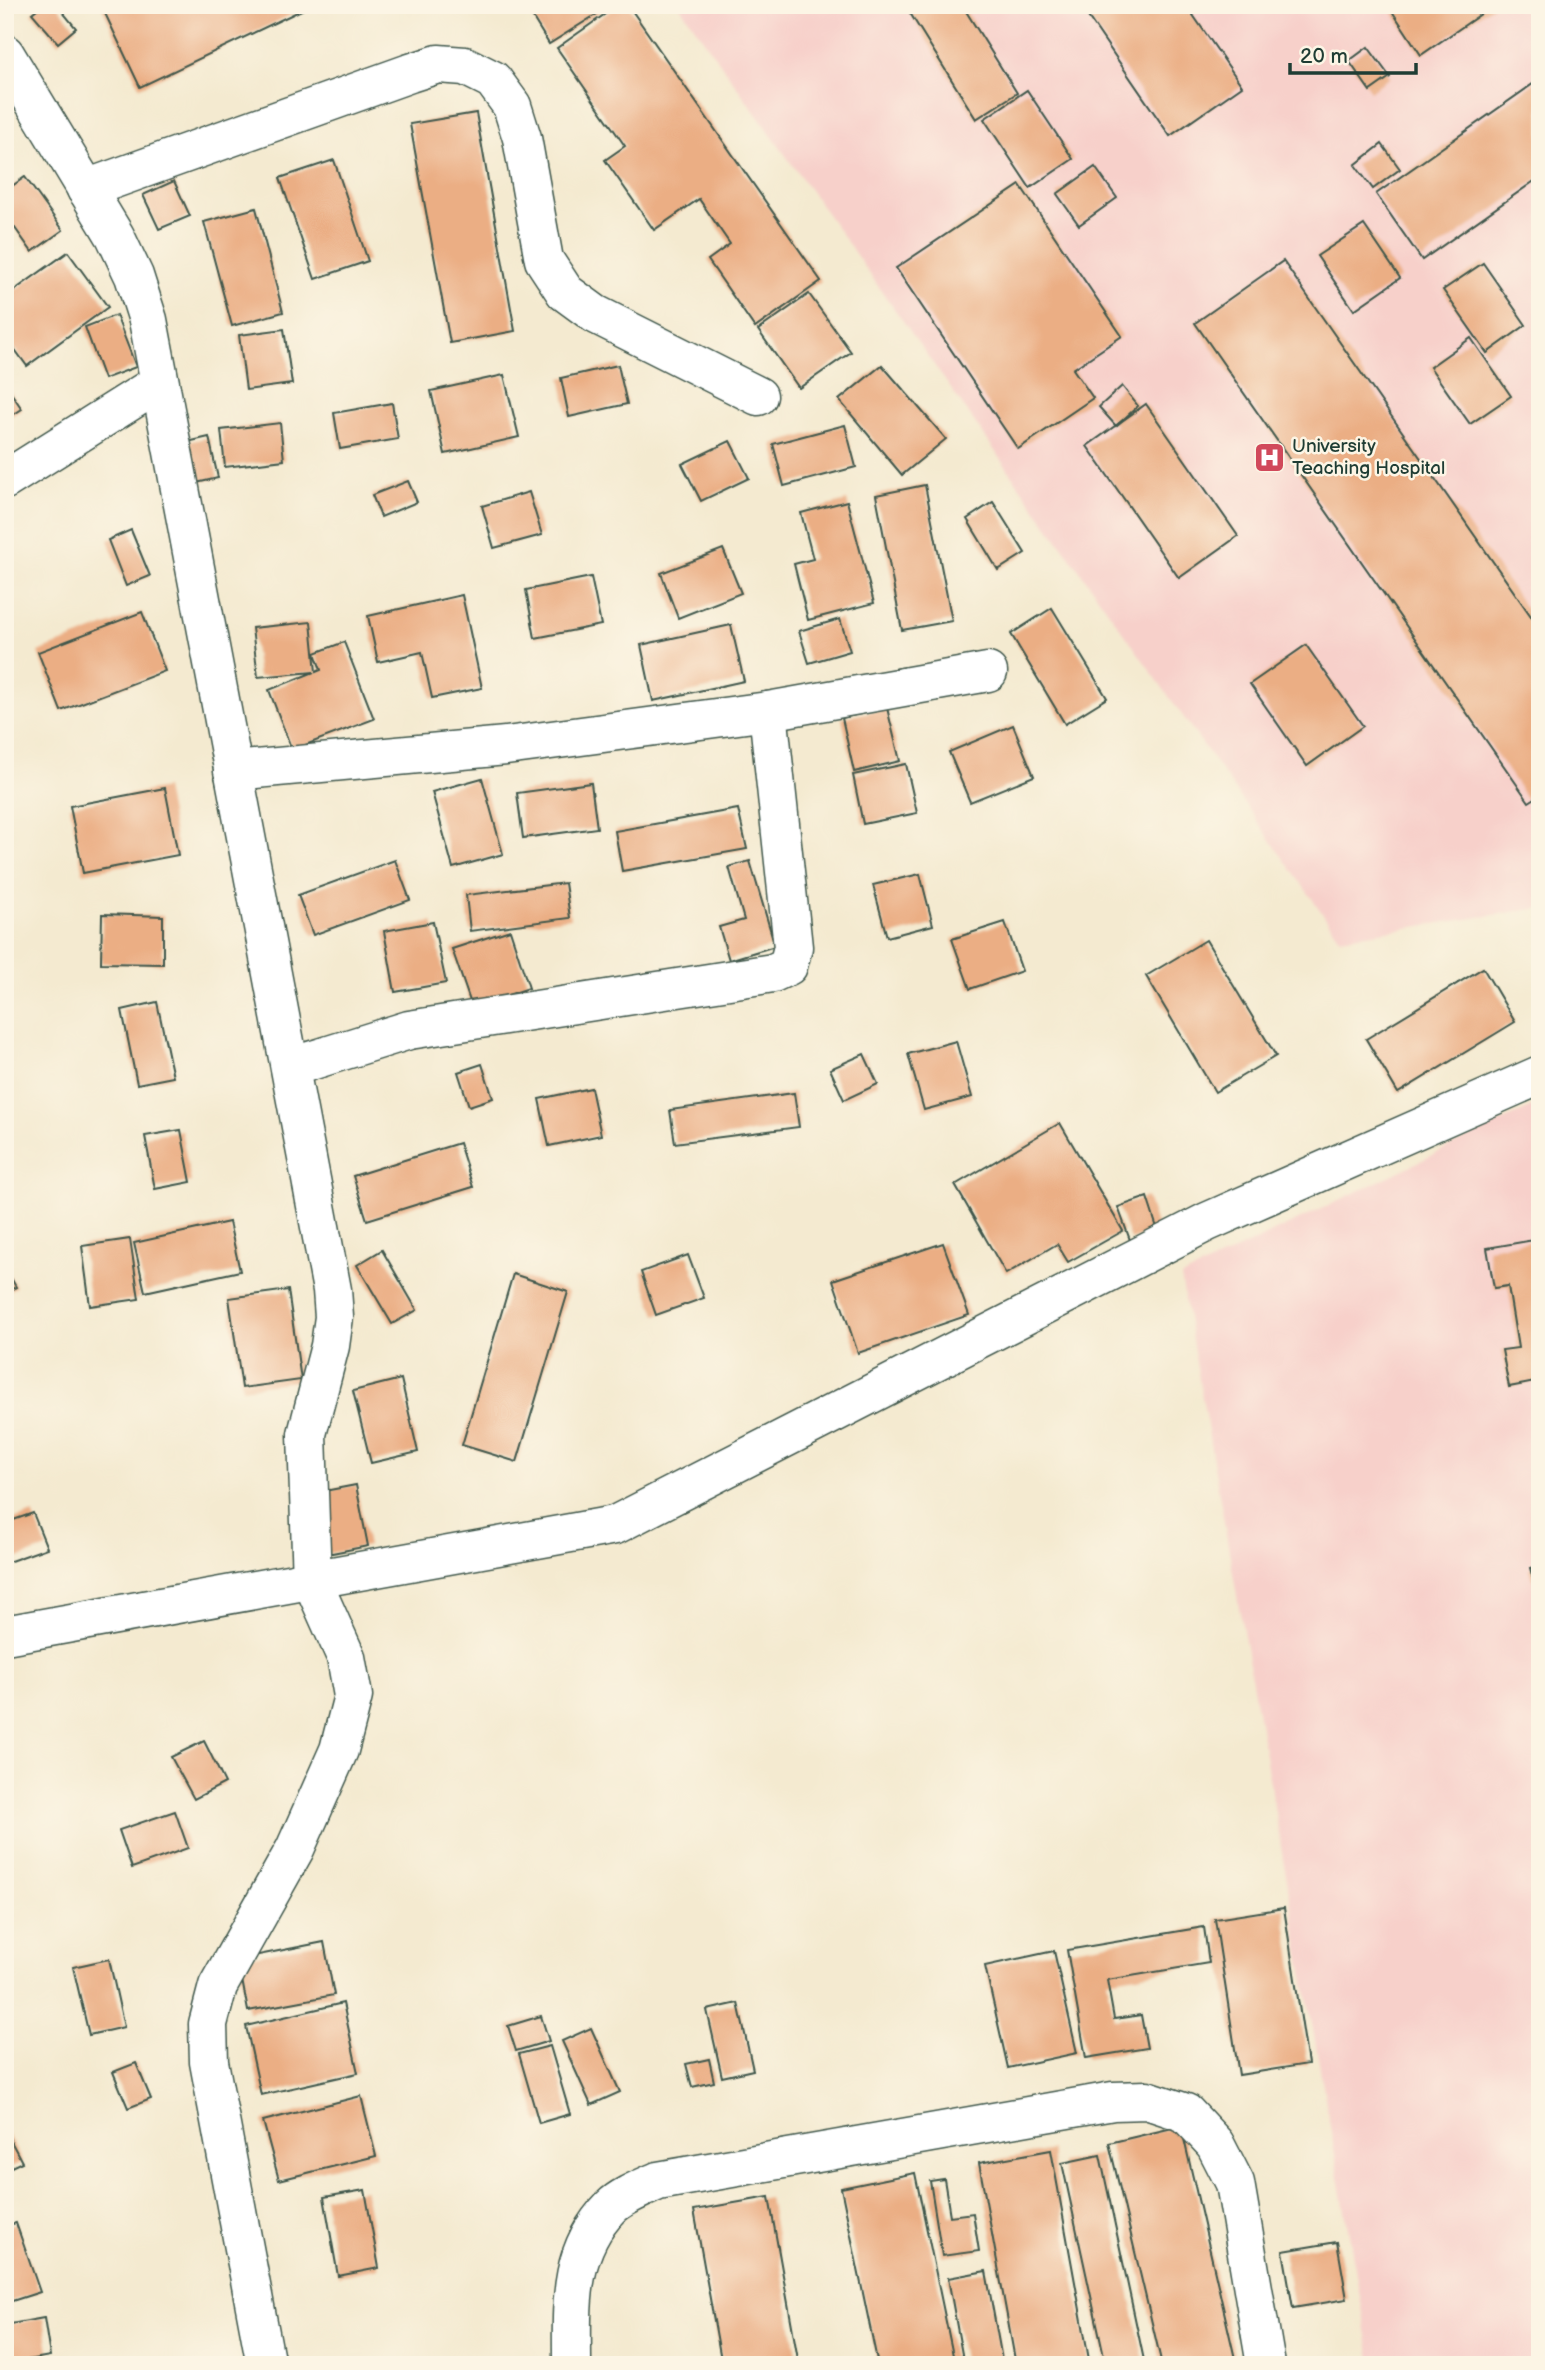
<svg xmlns="http://www.w3.org/2000/svg" width="1545" height="2370" viewBox="0 0 1545 2370" font-family="'Balsamiq Sans',sans-serif">
  <style>
    .built { fill: #f7d0ca }
    .building { fill: #ebae84 }
    .lines { fill: none; stroke-linecap: round; stroke-linejoin: round }
    .minor-casing { stroke: #3f574b; stroke-width: 41 }
    .minor { stroke: #fff; stroke-width: 38 }
    .labels { text-anchor: middle; dominant-baseline: central; stroke-width: 5; stroke-linejoin: round; paint-order: stroke }
    .poi-label { font-size: 19px; fill: #1f3d34; stroke: #fcf5e5; text-anchor: start }
  </style>
  <rect width="100%" height="100%" fill="#fcf5e5"/>
  <filter id="ink" filterUnits="userSpaceOnUse"><feTurbulence type="fractalNoise" baseFrequency=".0143" numOctaves="2"/><feDisplacementMap in="SourceGraphic" scale="14" xChannelSelector="R" yChannelSelector="G"/><feConvolveMatrix kernelMatrix="1 2 1 2 8 2 1 2 1" color-interpolation-filters="sRGB"/></filter>
  <filter id="wash" filterUnits="userSpaceOnUse"><feTurbulence type="fractalNoise" baseFrequency=".00686" numOctaves="4" result="noise"/><feDisplacementMap in="SourceGraphic" scale="28" xChannelSelector="R" yChannelSelector="G"/><feGaussianBlur stdDeviation="1.57" result="paint"/><feColorMatrix in="noise" values="0 0 0 0 0 0 0 0 0 0 0 0 0 0 0 0 0 1.4 0 .05"/><feComposite in="paint" operator="in"/></filter>
  <g filter="url(#wash)">
    <rect width="100%" height="100%" fill="#f4ead0"/>
    <g class="built">
      <polygon points="679,5 1540,5 1540,908 1340,938"/>
      <polygon points="1540,1103 1540,2365 1372,2365 1181,1277"/>
    </g>
    <g id="blocks">
      <g class="building">
        <polygon points="42,5 57,5 76,28 58,43 32,13"/>
        <polygon points="101,5 135,5 137,11 150,5 312,5 140,87"/>
        <polygon points="525,5 603,5 605,9 549,44"/>
        <polygon points="618,5 628,5 821,281 755,328 708,260 730,244 699,199 654,230 605,160 625,146 557,48"/>
        <polygon points="905,5 962,5 1017,93 976,119"/>
        <polygon points="1080,5 1186,5 1242,86 1170,136"/>
        <polygon points="1388,5 1494,5 1421,55"/>
        <polygon points="1368,47 1390,77 1370,91 1349,61"/>
        <polygon points="1540,79 1540,177 1422,260 1376,194"/>
        <polygon points="1027,90 1073,159 1030,188 984,119"/>
        <polygon points="476,113 515,331 450,343 410,124"/>
        <polygon points="1382,144 1400,169 1373,189 1355,165"/>
        <polygon points="334,160 368,261 315,279 280,178"/>
        <polygon points="1095,167 1117,198 1079,225 1057,194"/>
        <polygon points="25,177 63,230 32,252 5,214 5,191"/>
        <polygon points="174,181 190,216 159,229 143,195"/>
        <polygon points="1020,185 1122,336 1073,369 1093,398 1018,449 896,268"/>
        <polygon points="256,208 283,312 232,326 204,222"/>
        <polygon points="1364,225 1400,278 1354,310 1317,256"/>
        <polygon points="68,252 108,307 27,366 5,336 5,297"/>
        <polygon points="1283,261 1540,629 1540,795 1529,802 1195,323"/>
        <polygon points="1483,263 1526,325 1487,353 1443,290"/>
        <polygon points="809,294 851,352 799,388 758,330"/>
        <polygon points="116,315 136,367 104,379 85,327"/>
        <polygon points="284,329 292,384 246,390 239,335"/>
        <polygon points="1471,338 1511,396 1470,424 1430,367"/>
        <polygon points="618,365 627,404 569,417 561,378"/>
        <polygon points="882,365 946,439 902,475 839,400"/>
        <polygon points="504,375 519,437 445,454 431,391"/>
        <polygon points="5,384 22,409 5,420"/>
        <polygon points="1122,386 1138,406 1116,426 1099,407"/>
        <polygon points="392,403 398,439 340,449 334,413"/>
        <polygon points="1146,404 1238,536 1179,578 1087,446"/>
        <polygon points="280,423 284,460 225,467 221,430"/>
        <polygon points="845,425 856,467 784,486 773,444"/>
        <polygon points="209,437 218,478 192,484 183,443"/>
        <polygon points="730,441 749,478 701,501 682,464"/>
        <polygon points="408,481 417,502 381,517 372,495"/>
        <polygon points="925,485 952,621 902,630 876,495"/>
        <polygon points="529,492 542,535 494,548 482,506"/>
        <polygon points="847,501 874,603 808,620 794,564 813,559 801,513"/>
        <polygon points="993,502 1025,553 998,570 967,519"/>
        <polygon points="131,530 150,576 126,586 108,540"/>
        <polygon points="723,549 741,593 678,618 661,573"/>
        <polygon points="591,577 601,625 535,638 526,590"/>
        <polygon points="462,595 482,688 432,698 422,652 378,662 368,616"/>
        <polygon points="1052,608 1107,698 1065,724 1011,634"/>
        <polygon points="142,612 165,671 61,711 38,652"/>
        <polygon points="840,619 850,651 809,663 799,631"/>
        <polygon points="311,622 316,672 321,670 315,653 344,642 374,719 292,750 269,690 314,672 258,677 252,628"/>
        <polygon points="731,625 744,681 653,701 641,645"/>
        <polygon points="1306,645 1363,726 1307,766 1250,684"/>
        <polygon points="887,708 900,761 854,772 842,718"/>
        <polygon points="1013,725 1034,776 970,802 949,752"/>
        <polygon points="906,764 917,813 863,824 853,775"/>
        <polygon points="482,778 503,854 453,868 432,792"/>
        <polygon points="591,783 597,828 523,838 517,793"/>
        <polygon points="165,788 178,855 83,873 70,806"/>
        <polygon points="738,809 747,849 622,871 615,831"/>
        <polygon points="395,860 410,900 313,935 298,895"/>
        <polygon points="750,861 775,946 729,960 719,927 744,920 729,867"/>
        <polygon points="920,874 933,925 887,937 873,885"/>
        <polygon points="565,883 570,918 470,931 466,895"/>
        <polygon points="102,914 163,916 163,964 101,963"/>
        <polygon points="433,922 446,983 395,992 384,931"/>
        <polygon points="1005,922 1022,971 970,989 952,939"/>
        <polygon points="510,930 529,988 472,1007 452,949"/>
        <polygon points="1206,940 1276,1056 1215,1092 1146,976"/>
        <polygon points="1483,968 1515,1022 1398,1093 1366,1039"/>
        <polygon points="157,1002 173,1077 137,1084 122,1010"/>
        <polygon points="956,1041 972,1097 924,1110 908,1054"/>
        <polygon points="864,1054 878,1084 844,1100 830,1069"/>
        <polygon points="482,1064 493,1098 469,1106 458,1072"/>
        <polygon points="591,1088 601,1135 549,1146 539,1099"/>
        <polygon points="794,1093 799,1127 675,1143 670,1110"/>
        <polygon points="1060,1123 1123,1231 1068,1262 1057,1244 1006,1274 955,1185"/>
        <polygon points="181,1130 191,1182 155,1189 145,1136"/>
        <polygon points="459,1143 473,1187 367,1220 353,1176"/>
        <polygon points="1147,1197 1158,1231 1130,1240 1118,1207"/>
        <polygon points="229,1222 240,1271 145,1292 134,1243"/>
        <polygon points="130,1239 139,1299 90,1306 82,1246"/>
        <polygon points="1540,1239 1540,1381 1509,1387 1502,1350 1518,1348 1508,1286 1494,1288 1487,1248"/>
        <polygon points="943,1243 969,1315 858,1353 833,1280"/>
        <polygon points="382,1250 417,1310 392,1324 357,1265"/>
        <polygon points="688,1255 704,1298 656,1315 641,1272"/>
        <polygon points="5,1267 16,1287 5,1293"/>
        <polygon points="513,1274 568,1292 517,1462 462,1445"/>
        <polygon points="288,1290 301,1380 242,1388 229,1298"/>
        <polygon points="401,1379 418,1452 371,1463 353,1391"/>
        <polygon points="356,1485 368,1546 327,1554 314,1493"/>
        <polygon points="33,1513 47,1548 5,1563 5,1523"/>
        <polygon points="1540,1565 1540,1600 1539,1600 1530,1568"/>
        <polygon points="204,1741 225,1783 194,1799 171,1757"/>
        <polygon points="175,1811 188,1848 132,1868 119,1830"/>
        <polygon points="1284,1908 1308,2064 1239,2075 1215,1919"/>
        <polygon points="1204,1927 1209,1963 1107,1980 1114,2019 1141,2015 1147,2048 1086,2058 1067,1950"/>
        <polygon points="324,1942 334,1995 248,2011 238,1959"/>
        <polygon points="1054,1951 1077,2053 1008,2068 985,1966"/>
        <polygon points="109,1959 124,2027 89,2035 73,1967"/>
        <polygon points="343,2003 358,2073 261,2095 246,2026"/>
        <polygon points="738,2003 753,2070 722,2077 707,2010"/>
        <polygon points="541,2016 549,2041 516,2051 508,2026"/>
        <polygon points="591,2028 620,2092 591,2105 562,2041"/>
        <polygon points="550,2046 570,2114 539,2123 519,2054"/>
        <polygon points="709,2059 714,2082 692,2087 686,2064"/>
        <polygon points="136,2063 151,2099 128,2108 113,2072"/>
        <polygon points="361,2096 376,2156 279,2180 263,2121"/>
        <polygon points="1181,2126 1236,2363 1228,2365 1162,2365 1109,2143"/>
        <polygon points="5,2130 22,2162 5,2170"/>
        <polygon points="1051,2150 1090,2365 1016,2365 979,2163"/>
        <polygon points="1100,2155 1145,2365 1106,2365 1062,2163"/>
        <polygon points="915,2173 955,2365 878,2365 841,2188"/>
        <polygon points="944,2179 950,2216 973,2213 979,2251 942,2256 930,2181"/>
        <polygon points="365,2190 379,2268 338,2276 324,2197"/>
        <polygon points="769,2197 799,2365 722,2365 694,2210"/>
        <polygon points="16,2223 40,2292 9,2302 5,2292 5,2226"/>
        <polygon points="1337,2242 1347,2299 1293,2308 1283,2251"/>
        <polygon points="986,2271 1003,2365 964,2365 948,2278"/>
        <polygon points="44,2318 50,2356 5,2364 5,2325"/>
      </g>
    </g>
  </g>
  <g filter="url(#ink)">
    <use href="#blocks" fill-opacity="0" stroke="#3f574b" stroke-width="2"/>
    <g class="lines">
      <defs>
        <g id="minor">
          <polyline points="5,54 115,236 134,276 148,320 332,1290 334,1317 330,1346 307,1434 312,1581 346,1657 353,1696 339,1750 295,1849 218,1986 208,2024 209,2062 266,2365"/>
          <polyline points="86,189 410,73 438,64 465,66 493,80 512,106 522,138 544,260 565,292 595,314 758,396"/>
          <polyline points="5,480 159,383"/>
          <polyline points="233,771 506,746 768,711 988,672"/>
          <polyline points="291,1067 409,1030 773,973 788,966 793,947 768,711"/>
          <polyline points="5,1635 615,1525 1207,1222 1540,1075"/>
          <path d="M572,2365C572,2307 567,2252 611,2207C622,2196 643,2188 658,2181L1113,2101L1147,2100L1186,2113L1215,2144L1235,2183L1266,2365"/>
        </g>
      </defs>
      <use href="#minor" class="minor-casing"/>
      <use href="#minor" class="minor"/>
    </g>
  </g>
  <defs>
    <symbol id="hospital-square" viewBox="-11 -11 22 22"><rect x="-9" y="-9" width="18" height="18" rx="4" fill="#d1495b" stroke="#fcf5e5"/><path d="M-5-5h3v3.5h4V-5h3V5h-3V1.5h-4V5h-3Z" fill="#fff"/></symbol>
  </defs>
  <g fill-rule="evenodd">
    <use href="#hospital-square" x="1252" y="440" width="35" height="35"/>
  </g>
  <g class="labels">
    <g class="poi-label">
      <text x="1292" y="446">University<tspan x="1292" dy="22">Teaching Hospital</tspan></text>
    </g>
  </g>
  <rect width="1545" height="2370" fill="none" stroke="#fcf5e5" stroke-width="28"/>
  <path d="M1290 63v10h126v-10" fill="none" stroke="#1f3d34" stroke-width="3.5"/>
  <text x="1300" y="63" font-size="21" fill="#1f3d34" stroke="#fcf5e5" stroke-width="5" paint-order="stroke">20 m</text>
</svg>
